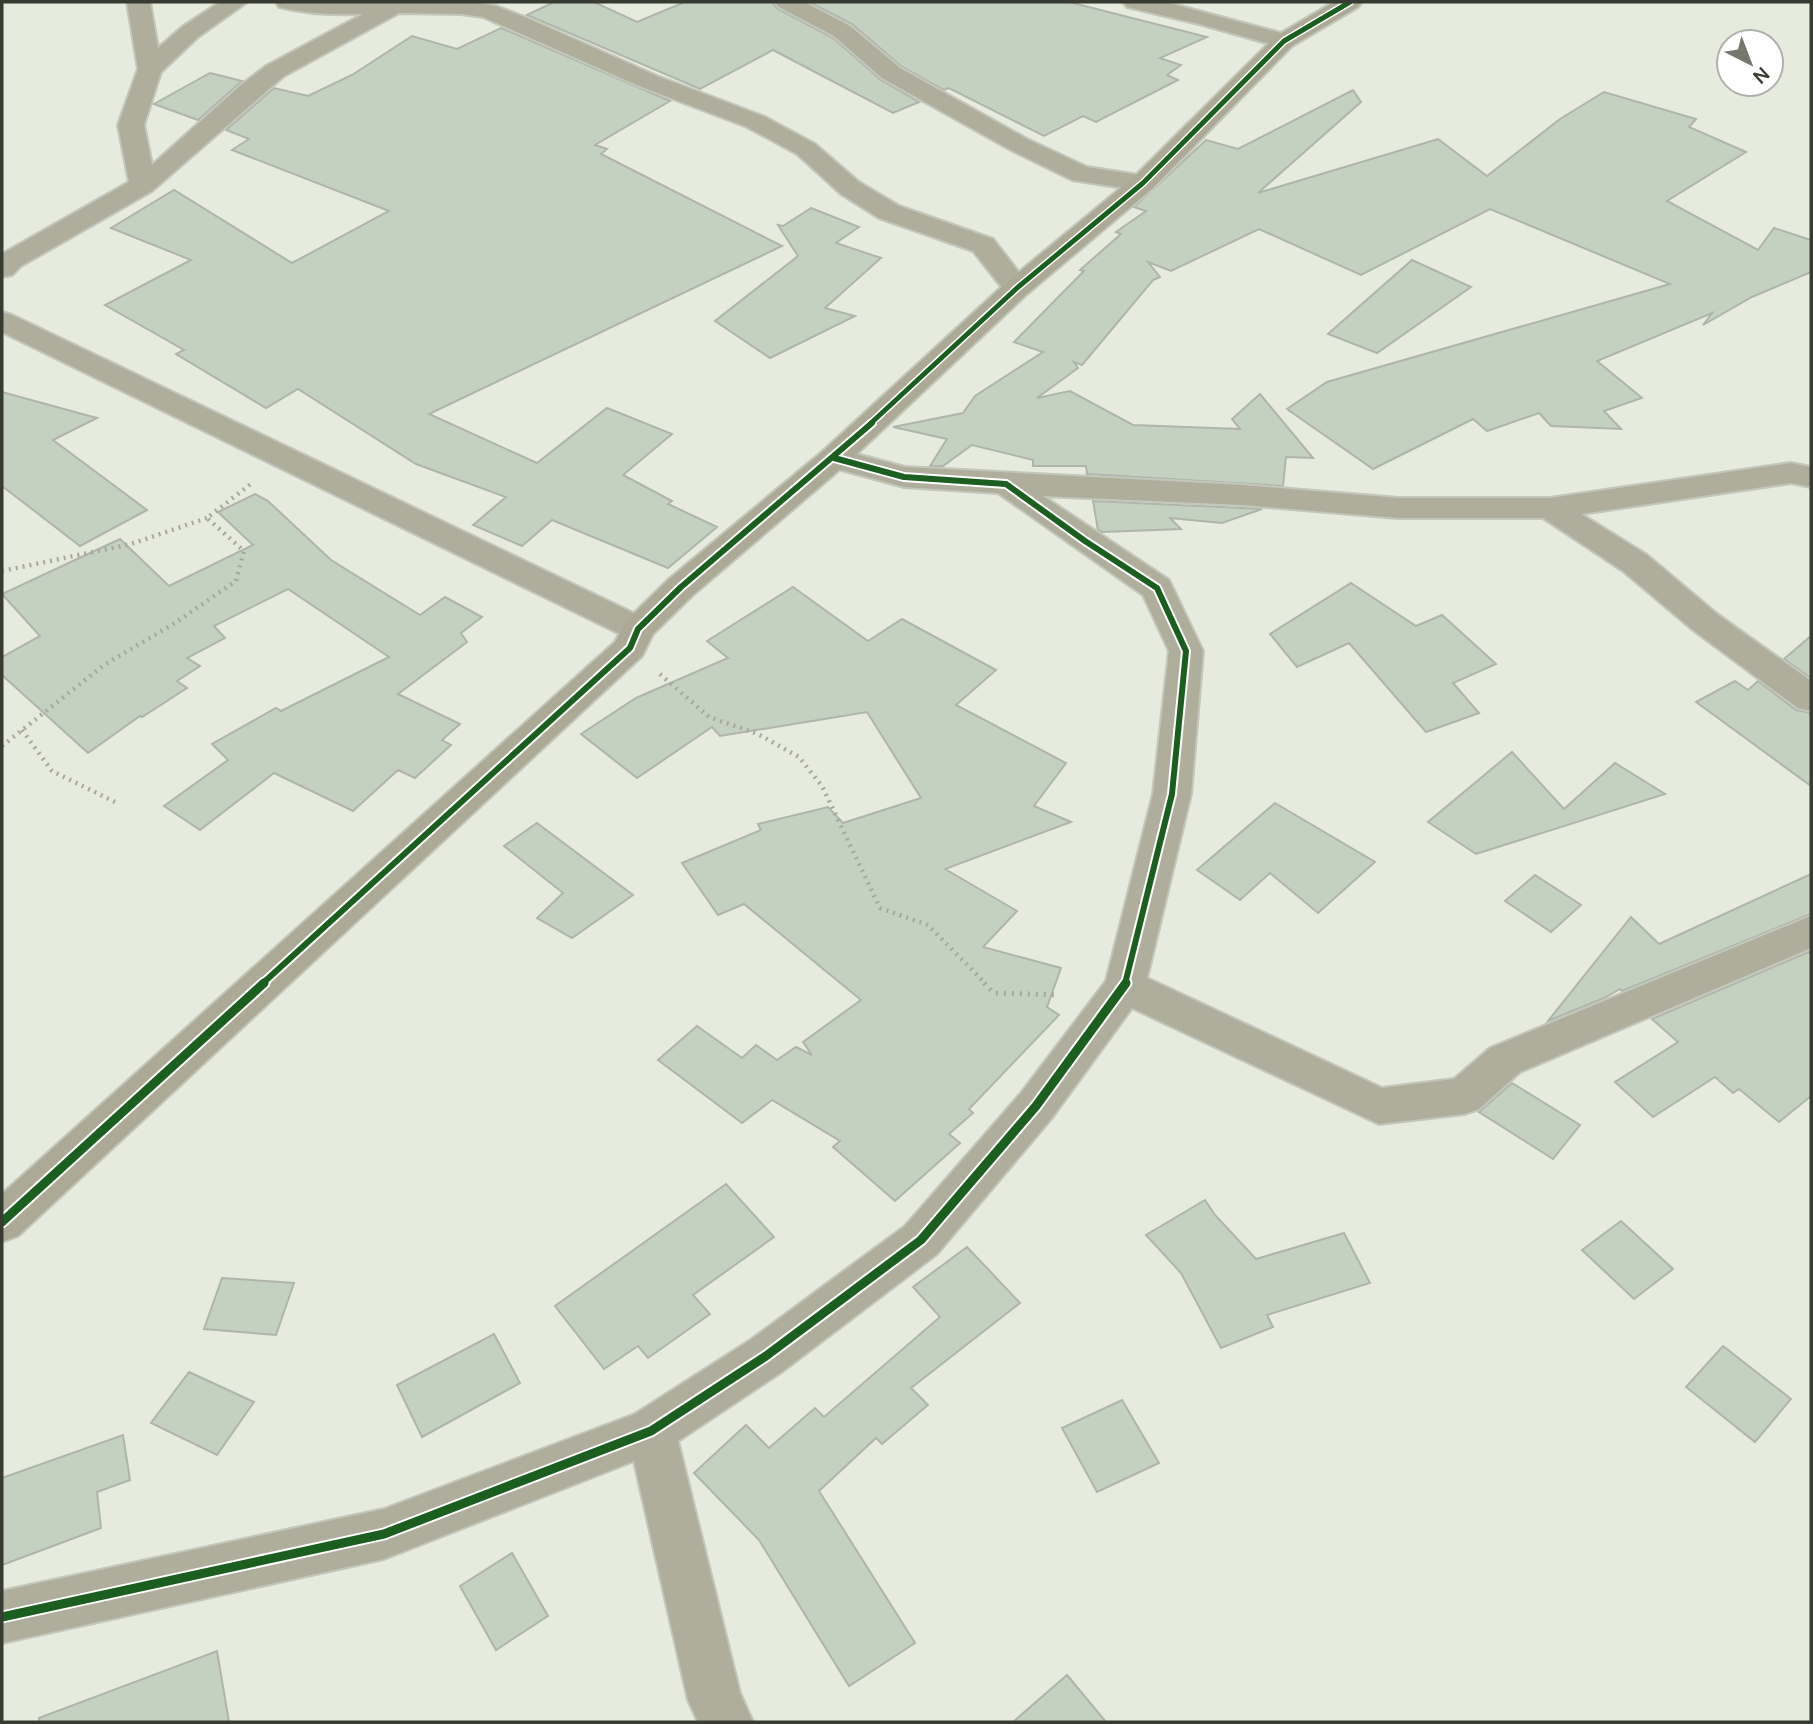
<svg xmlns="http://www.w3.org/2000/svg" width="1813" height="1724" viewBox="0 0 1813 1724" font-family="Manrope,sans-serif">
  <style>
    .building { fill: #c4d1c0; stroke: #afb5ab; stroke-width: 2 }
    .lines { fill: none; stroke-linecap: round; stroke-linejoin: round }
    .street-casing { stroke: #c3c7bb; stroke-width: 4 }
    .secondary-casing { stroke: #c3c7bb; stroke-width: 4 }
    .path-far1 { stroke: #a8a99c; stroke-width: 4.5; stroke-dasharray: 2 5; stroke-linecap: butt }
    .path { stroke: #a8a99c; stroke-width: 5; stroke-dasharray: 2 6; stroke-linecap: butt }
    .street { fill: #afae9d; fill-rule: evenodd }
    .secondary { fill: #acaa97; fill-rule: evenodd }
    .cycleway-far2-casing { stroke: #fff; stroke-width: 8 }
    .cycleway-far1-casing { stroke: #fff; stroke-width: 10 }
    .cycleway-casing { stroke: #fff; stroke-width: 13 }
    .cycleway-far2 { stroke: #1b5e20; stroke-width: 5 }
    .cycleway-far1 { stroke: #1b5e20; stroke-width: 6 }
    .cycleway { stroke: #1b5e20; stroke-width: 9 }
  </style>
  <rect width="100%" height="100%" fill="#e7ebdd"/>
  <g class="building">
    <polygon points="554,2 594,2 637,22 685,2 772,2 778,9 833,38 881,80 919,102 893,113 773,50 700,89 527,15"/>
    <polygon points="809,2 1069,2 1207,37 1160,58 1181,65 1167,75 1178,80 1096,122 1083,116 1044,136 949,88 944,90 901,66 852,24"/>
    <polygon points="501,28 670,101 595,145 607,149 601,154 782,246 429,414 537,463 607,408 672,434 623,475 672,501 668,504 717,527 668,568 552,520 522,546 473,525 506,497 416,464 298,389 266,408 176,354 184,350 105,305 191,260 111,228 174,190 292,263 389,211 232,150 249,139 226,130 274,88 308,96 352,75 412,36 457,49"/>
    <polygon points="210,73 242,81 198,120 154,104"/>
    <polygon points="1353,90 1361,102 1258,193 1438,139 1487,176 1560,119 1604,92 1696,119 1689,127 1746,152 1667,201 1758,250 1774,228 1811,240 1811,272 1752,297 1703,325 1712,313 1597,361 1642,398 1604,411 1621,429 1551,426 1539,413 1487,431 1473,419 1373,469 1287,409 1327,382 1670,284 1490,209 1361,275 1259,229 1171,271 1148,262 1160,277 1153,280 1082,365 1074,362 1078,368 1037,398 1070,391 1133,425 1240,429 1232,419 1260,394 1313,458 1286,457 1283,486 1087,474 1086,466 1033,466 1033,460 972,445 943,466 930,466 947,439 893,427 963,413 975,396 1043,352 1014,342 1084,271 1080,270 1121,234 1116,232 1146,211 1134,207 1206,140 1238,149"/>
    <polygon points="811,208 859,227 836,243 881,258 825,308 855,316 770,358 715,321 798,256 778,225 783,226"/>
    <polygon points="1412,260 1471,287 1377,353 1328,334"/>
    <polygon points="2,392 97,418 53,440 147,510 80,546 2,486"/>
    <polygon points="255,494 268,501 331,560 420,615 445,597 482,617 461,633 467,642 398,694 460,724 442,740 451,745 415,778 398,770 353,811 274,773 200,830 164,806 228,760 212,744 276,708 281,711 389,657 288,589 214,626 225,638 187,658 200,666 177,681 187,688 142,717 140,716 88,753 2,675 2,657 40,636 2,594 120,539 169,586 253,545 218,512"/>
    <polygon points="1093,501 1243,508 1262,509 1222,523 1170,518 1181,529 1102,532 1098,530"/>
    <polygon points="1351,583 1416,626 1442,615 1496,664 1453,683 1479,713 1426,732 1349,643 1297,667 1270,634"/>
    <polygon points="793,587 868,641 902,619 996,670 956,705 1066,763 1034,806 1071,822 945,869 1017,911 983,947 1061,968 1047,1007 1059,1015 969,1109 973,1113 949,1134 960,1143 895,1201 833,1147 840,1141 772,1100 742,1123 658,1060 697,1026 742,1058 756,1045 777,1060 796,1047 812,1055 803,1042 861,1000 744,904 718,915 682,863 761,830 758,824 828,807 843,823 921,798 867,712 720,736 712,727 637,778 581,734 636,698 728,658 707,641"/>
    <polygon points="1811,636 1811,678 1784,659"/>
    <polygon points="1735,681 1748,690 1758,681 1796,710 1811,713 1811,786 1696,702"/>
    <polygon points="1512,752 1564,809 1615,763 1665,794 1476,854 1428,822"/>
    <polygon points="1275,803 1375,862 1318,913 1270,873 1240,900 1197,870"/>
    <polygon points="537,823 633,895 572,938 537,918 563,893 504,846"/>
    <polygon points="1811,874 1811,914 1622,991 1620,989 1604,998 1548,1021 1631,917 1659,944"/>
    <polygon points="1535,875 1581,905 1551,932 1505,901"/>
    <polygon points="1811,951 1811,1096 1779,1122 1739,1089 1733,1093 1715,1077 1653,1117 1615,1082 1678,1042 1652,1019"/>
    <polygon points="1512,1083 1580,1125 1553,1159 1479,1112"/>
    <polygon points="726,1184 774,1237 693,1295 710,1314 648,1358 638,1346 604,1369 555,1306"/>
    <polygon points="1205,1200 1215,1215 1256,1259 1344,1233 1370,1283 1267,1315 1273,1327 1221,1348 1181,1273 1146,1235"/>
    <polygon points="1621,1221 1673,1269 1634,1299 1582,1250"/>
    <polygon points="967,1247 1020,1303 911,1388 928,1405 882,1444 876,1438 819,1491 915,1643 849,1686 759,1540 694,1473 746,1425 769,1448 815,1408 824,1417 940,1317 913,1287"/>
    <polygon points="222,1278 294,1283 276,1335 204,1329"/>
    <polygon points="494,1334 520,1383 422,1437 397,1385"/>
    <polygon points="1723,1346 1791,1399 1755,1442 1686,1387"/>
    <polygon points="189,1372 254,1402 217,1455 151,1423"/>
    <polygon points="1122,1400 1159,1463 1097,1492 1062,1428"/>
    <polygon points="123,1435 130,1480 97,1492 101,1528 2,1565 2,1478"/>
    <polygon points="512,1553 548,1616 496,1650 460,1586"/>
    <polygon points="217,1651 229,1722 39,1722 39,1718"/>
    <polygon points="1067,1675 1106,1722 1013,1722"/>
  </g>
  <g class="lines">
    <defs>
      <g id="street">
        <path d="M127,2H150L158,48L182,27L220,2H247L198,37L161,72L144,125L152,165L241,85L266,66L363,14C335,15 306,14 279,7L276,2H473L496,6L527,18L657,76L765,117L815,144L859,182L899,206L993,239L1031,288L1027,294L1017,297L1007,294L973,251L879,218L841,194L797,154L747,127L639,86L483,17L461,14L399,13L284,76L152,191L21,266L12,275L2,277V254L129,182L118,125L138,69Z"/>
        <polygon points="775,2 804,2 850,26 900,68 1027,139 1087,167 1152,177 1156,183 1152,189 1143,191 1072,180 1009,149 882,78 834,36 779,7"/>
        <polygon points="1123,2 1165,2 1292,36 1296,41 1292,46 1284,48 1199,24 1127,7"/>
        <polygon points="2,312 12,315 650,621 655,629 650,637 638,641 626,637 2,332"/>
        <polygon points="834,448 905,467 1243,485 1398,498 1550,498 1791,463 1811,467 1811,487 1791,483 1581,514 1647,555 1717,614 1811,681 1811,711 1798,708 1693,630 1623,571 1543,518 1398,518 1243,505 1043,496 1169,580 1203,651 1191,794 1147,978 1382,1088 1454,1079 1490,1048 1811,916 1811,948 1520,1072 1479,1109 1464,1114 1379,1124 1132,1008 1051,1119 937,1254 783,1371 678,1441 740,1693 753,1722 698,1722 688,1700 634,1461 384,1559 2,1643 2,1591 384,1509 635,1414 749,1341 905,1226 1021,1093 1106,981 1153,794 1169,651 1143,595 998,493 904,487 823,465 818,458 823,451"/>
      </g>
      <polygon id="secondary" points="1334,2 1362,2 1358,7 1292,46 1152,189 1027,294 845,465 693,595 653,634 642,656 18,1236 2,1242 2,1194 615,642 626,621 669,579 823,451 1007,282 1134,177 1276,36"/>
    </defs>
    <use href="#street" class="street-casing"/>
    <use href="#secondary" class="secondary-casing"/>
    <g class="path-far1">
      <polyline points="2,571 131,544 207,518"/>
      <polyline points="660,674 709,717 758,734 799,757 822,786 880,908 928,925 986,984"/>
      <polyline points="22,730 52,771 115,802"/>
      <polyline points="2,746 104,665 175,623 236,581 244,551 207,518 252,483"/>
    </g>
    <polyline class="path" points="984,983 994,993 1059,995"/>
    <use href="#street" class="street"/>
    <use href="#secondary" class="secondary"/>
    <defs>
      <polyline id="cycleway-far2" points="870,424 1017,288 1143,183 1284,41 1350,2"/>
      <g id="cycleway-far1">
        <polyline points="834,458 904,477 1006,484 1085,541 1157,588 1186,651 1172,794 1125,984"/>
        <polyline points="262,984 630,648 638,629 681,587 872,423"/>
      </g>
      <g id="cycleway">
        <polyline points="2,1222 264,983"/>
        <polyline points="2,1617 384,1534 651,1431 766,1356 921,1240 1036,1106 1126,983"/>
      </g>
    </defs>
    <use href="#cycleway-far2" class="cycleway-far2-casing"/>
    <use href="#cycleway-far1" class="cycleway-far1-casing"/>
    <use href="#cycleway" class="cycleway-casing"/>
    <use href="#cycleway-far2" class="cycleway-far2"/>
    <use href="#cycleway-far1" class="cycleway-far1"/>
    <use href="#cycleway" class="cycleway"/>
  </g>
  <rect width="1813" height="1724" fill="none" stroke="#373b31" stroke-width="7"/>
  <g transform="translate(1750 63) rotate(138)"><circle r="33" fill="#ffffff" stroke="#afb1ad" stroke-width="2"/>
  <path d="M0-5L12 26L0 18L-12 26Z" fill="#75796d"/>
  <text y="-10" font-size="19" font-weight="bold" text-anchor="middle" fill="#373b31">N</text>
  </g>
</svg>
